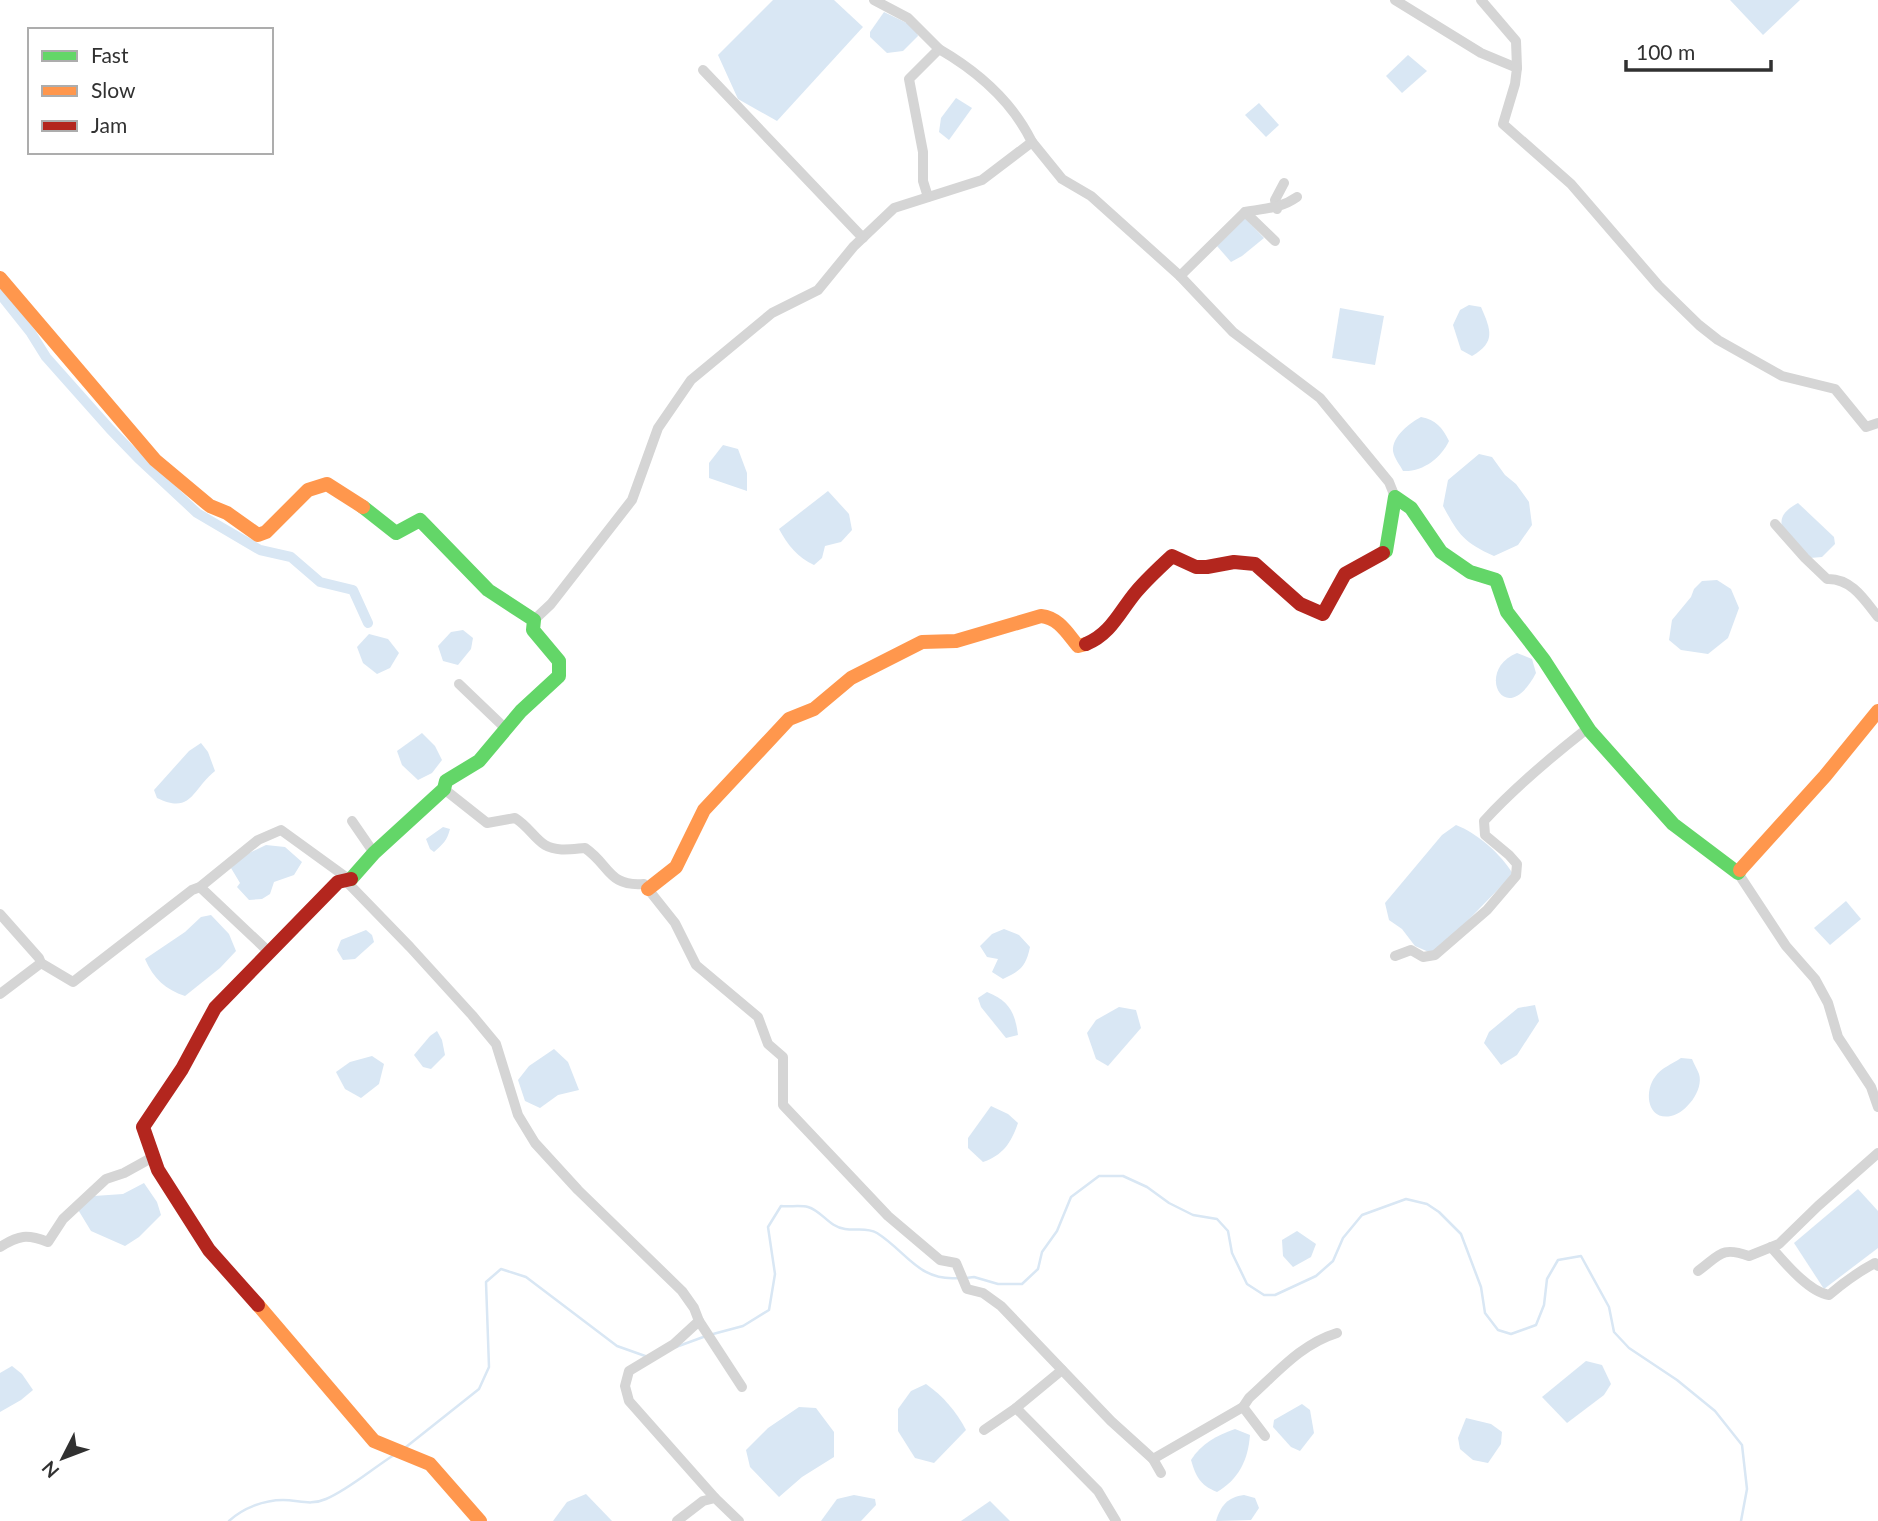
<svg xmlns="http://www.w3.org/2000/svg" width="1878" height="1521" viewBox="0 0 1878 1521" font-family="Lato,sans-serif">
  <style>
    .water { fill: #d9e7f4 }
    .lines { fill: none; stroke-linecap: round; stroke-linejoin: round }
    .stream { stroke: #d9e7f4; stroke-width: 2.5 }
    .canal { stroke: #d9e7f4; stroke-width: 10 }
    .street { stroke: #d5d5d5; stroke-width: 10 }
    .fast { stroke: #63d668; stroke-width: 14 }
    .slow { stroke: #ff974d; stroke-width: 14 }
    .jam { stroke: #b3261e; stroke-width: 14 }
  </style>
  <rect width="100%" height="100%" fill="#fff"/>
  <g class="water">
    <polygon points="773,0 834,0 863,27 777,121 738,99 718,55"/>
    <polygon points="1730,0 1800,0 1763,35"/>
    <polygon points="884,12 915,27 918,36 903,51 887,53 870,37 870,32"/>
    <polygon points="1408,55 1427,71 1402,93 1386,76"/>
    <polygon points="956,98 972,108 949,140 939,132 941,118"/>
    <polygon points="1259,103 1279,125 1266,137 1245,115"/>
    <polygon points="1245,218 1264,238 1242,256 1231,262 1217,246"/>
    <path d="M1469,305L1481,307C1491,330 1496,342 1472,356L1461,350L1453,325L1460,310Z"/>
    <polygon points="1340,308 1384,316 1375,365 1332,358"/>
    <path d="M1421,417C1436,420 1442,427 1449,441C1441,458 1423,472 1403,471C1400,465 1394,458 1393,451C1392,436 1410,423 1421,417Z"/>
    <polygon points="723,445 738,449 747,473 747,491 709,478 709,463"/>
    <path d="M1479,454L1492,457L1505,475L1516,484L1529,502L1532,525L1518,545L1494,556C1463,542 1459,535 1443,506L1448,480Z"/>
    <path d="M828,491L849,514L852,530L841,542L825,546L822,558L814,565C798,558 787,544 779,529Z"/>
    <path d="M1798,503L1834,537L1835,544L1822,557L1810,558L1782,526C1779,515 1789,508 1798,503Z"/>
    <polygon points="1717,580 1731,589 1739,608 1728,638 1708,654 1681,650 1669,640 1672,620 1691,597 1694,589 1702,581"/>
    <polygon points="463,630 473,638 471,649 458,665 443,661 438,646 451,632"/>
    <polygon points="369,634 388,639 399,653 390,668 377,674 363,663 357,647"/>
    <path d="M1517,653L1532,659L1536,673C1505,732 1474,670 1517,653Z"/>
    <polygon points="422,733 435,746 442,760 432,773 418,780 402,765 397,751"/>
    <path d="M201,743L208,752L215,771C192,789 192,815 157,798L154,790L189,751Z"/>
    <path d="M1456,825C1477,833 1501,854 1513,874L1445,944L1431,953L1415,946L1402,929L1389,920L1385,903L1442,835Z"/>
    <path d="M443,827L450,829C447,841 443,844 434,852L430,849L426,839Z"/>
    <polygon points="266,845 285,847 302,862 294,875 274,882 270,894 262,899 249,900 237,887 240,883 231,868 243,856"/>
    <polygon points="1846,901 1861,919 1830,945 1814,928"/>
    <path d="M211,915L229,934L236,951L220,968L185,996C166,990 153,978 145,959L185,932L201,917Z"/>
    <path d="M1004,929L1019,935L1030,947C1026,967 1020,971 1003,979L992,972L998,959L987,957L980,946L992,934Z"/>
    <polygon points="366,930 372,935 374,942 355,959 343,960 337,950 341,940"/>
    <path d="M987,992C1009,1001 1015,1012 1018,1035L1006,1038L981,1007L978,998Z"/>
    <polygon points="1535,1005 1539,1021 1517,1055 1501,1065 1484,1043 1489,1032 1518,1008"/>
    <polygon points="1119,1007 1136,1010 1141,1028 1108,1066 1096,1059 1087,1033 1096,1020"/>
    <polygon points="437,1031 442,1040 445,1055 431,1069 423,1067 414,1055 430,1036"/>
    <polygon points="554,1049 568,1062 579,1090 558,1095 540,1108 525,1101 518,1080 529,1066"/>
    <polygon points="372,1056 384,1064 379,1084 361,1098 345,1089 336,1072 350,1062"/>
    <path d="M1681,1058L1692,1059C1694,1064 1697,1069 1699,1074C1704,1090 1686,1113 1671,1116C1647,1121 1644,1091 1655,1077C1661,1068 1672,1064 1681,1058Z"/>
    <path d="M991,1106L1008,1114L1018,1123C1011,1143 1003,1155 983,1162L968,1148V1138Z"/>
    <polygon points="144,1183 157,1202 161,1215 139,1237 125,1246 91,1231 77,1208 94,1196 123,1194"/>
    <polygon points="1858,1189 1878,1211 1878,1248 1824,1289 1794,1243"/>
    <polygon points="1297,1231 1316,1244 1311,1257 1293,1267 1283,1256 1282,1240"/>
    <polygon points="1586,1361 1602,1365 1611,1384 1604,1395 1567,1423 1542,1397"/>
    <polygon points="12,1366 22,1374 33,1390 21,1400 0,1412 0,1373"/>
    <path d="M926,1384C943,1396 956,1411 966,1430L934,1463L915,1458L898,1431V1409L911,1391Z"/>
    <polygon points="1302,1404 1310,1410 1314,1433 1300,1451 1291,1447 1273,1427 1274,1420"/>
    <polygon points="799,1407 816,1408 834,1432 834,1457 802,1477 779,1497 750,1467 746,1450 768,1428"/>
    <polygon points="1466,1418 1491,1424 1502,1432 1501,1444 1488,1463 1473,1460 1460,1449 1458,1438"/>
    <path d="M1235,1429L1250,1435C1248,1460 1239,1479 1217,1492C1200,1485 1196,1477 1191,1460C1201,1444 1217,1435 1235,1429Z"/>
    <polygon points="586,1494 612,1521 553,1521 567,1502"/>
    <polygon points="854,1495 875,1499 876,1505 861,1521 821,1521 837,1499"/>
    <path d="M1244,1495L1255,1498L1259,1508L1251,1520L1216,1521C1221,1505 1228,1497 1244,1495Z"/>
    <polygon points="990,1501 1010,1521 961,1521"/>
  </g>
  <g class="lines">
    <g class="stream">
      <polyline points="966,1278 974,1277 998,1284 1022,1284 1038,1269 1042,1252 1057,1231 1071,1197 1099,1176 1123,1176 1147,1187 1169,1203 1193,1215 1217,1219 1228,1231 1232,1253 1247,1284 1264,1295 1275,1295 1316,1276 1333,1261 1343,1238 1362,1215 1406,1199 1427,1204 1439,1212 1461,1234 1481,1287 1485,1313 1498,1330 1511,1334 1536,1325 1544,1305 1547,1279 1558,1260 1581,1256 1609,1307 1614,1332 1629,1348 1677,1380 1715,1411 1742,1445 1747,1489 1741,1521"/>
      <path d="M713,1334L743,1326L769,1310L775,1274L768,1227L781,1206C789,1207 801,1205 808,1207C822,1211 829,1227 845,1229C857,1231 866,1227 877,1233C907,1252 919,1282 959,1278"/>
      <polyline points="676,1347 706,1336"/>
      <polyline points="406,1447 479,1389 489,1367 486,1282 501,1269 526,1277 617,1346 648,1357"/>
      <path d="M229,1521C243,1508 264,1500 283,1500C299,1500 310,1506 326,1499C348,1490 373,1468 394,1455"/>
    </g>
    <polyline class="canal" points="0,294 31,333 46,357 110,429 138,458 197,513 260,550 291,557 320,582 353,590 368,623"/>
    <g class="street">
      <polyline points="874,0 908,18 939,49 909,79 923,152 923,181 928,197"/>
      <polyline points="1395,0 1481,53 1517,68 1515,84 1503,124 1571,184 1659,286 1699,325 1718,340 1782,376 1835,389 1866,427 1878,423"/>
      <polyline points="1481,0 1516,41 1517,68"/>
      <path d="M939,49C977,71 1012,101 1032,142"/>
      <polyline points="703,70 863,238"/>
      <polyline points="1277,209 1275,200 1284,183"/>
      <path d="M1245,212C1265,208 1280,209 1297,197"/>
      <polyline points="1180,276 1233,332 1320,398 1389,482 1395,497"/>
      <path d="M1775,524L1805,558L1827,579C1851,578 1864,599 1878,617"/>
      <polyline points="534,620 551,604 632,500 658,428 691,380 772,313 818,290 854,246 894,208 982,180 1032,142 1062,179 1091,196 1180,276 1245,212 1275,241"/>
      <polyline points="459,684 505,728"/>
      <path d="M444,789L487,823L515,818C528,826 535,839 545,845C557,852 572,849 585,848C610,865 608,887 644,884L675,923L696,965L758,1017L768,1044L783,1057V1105L888,1216L940,1260L956,1263L967,1289L983,1293L1001,1306L1111,1421L1153,1459L1161,1473"/>
      <polyline points="352,821 374,853"/>
      <polyline points="1738,873 1786,946 1815,979 1828,1003 1838,1037 1871,1087 1878,1107"/>
      <polyline points="345,880 410,947 472,1015 496,1044 518,1115 535,1143 578,1190 682,1291 694,1308 699,1321 674,1344 629,1371 625,1386 629,1401 715,1498"/>
      <polyline points="200,887 269,952"/>
      <polyline points="0,914 39,958 41,963 0,994"/>
      <path d="M1395,956L1411,950L1423,957L1435,955L1487,910L1516,876L1517,864L1509,855L1485,835L1484,821C1516,786 1551,757 1588,728"/>
      <polyline points="41,963 73,982 192,890 200,887 258,840 281,830 350,880"/>
      <path d="M0,1247C19,1235 27,1234 48,1242L63,1219L106,1179L124,1173L153,1157"/>
      <path d="M1771,1247C1785,1263 1809,1292 1829,1295C1843,1283 1858,1272 1875,1263L1878,1266"/>
      <path d="M1698,1271C1720,1255 1721,1246 1749,1256L1779,1244L1818,1206L1878,1153"/>
      <polyline points="699,1321 742,1387"/>
      <polyline points="1243,1407 1265,1436"/>
      <polyline points="1016,1408 1098,1491 1116,1521"/>
      <polyline points="984,1430 1016,1408 1062,1370"/>
      <path d="M1153,1459L1243,1407L1249,1398C1277,1373 1301,1344 1337,1333"/>
      <polyline points="677,1521 703,1501 715,1498 739,1521"/>
    </g>
    <g class="fast">
      <polyline points="1383,553 1386,551 1395,497 1411,508 1441,552 1470,572 1496,580 1507,612 1544,660 1590,731 1673,824 1738,873 1740,870"/>
      <polyline points="351,879 374,853 444,789 446,781 479,761 521,711 559,676 559,661 533,630 534,620 488,590 420,520 396,533 363,507"/>
    </g>
    <g class="slow">
      <polyline points="0,278 155,460 210,506 227,513 258,535 266,532 308,490 327,484 363,507"/>
      <polyline points="1740,870 1825,776 1878,711"/>
      <path d="M648,889L676,867L704,810L789,719L814,709L851,678L922,642L956,641L1041,616C1059,618 1067,633 1078,646L1086,644"/>
      <polyline points="258,1305 374,1441 430,1464 480,1521"/>
    </g>
    <g class="jam">
      <path d="M1086,644C1111,634 1120,611 1136,592C1147,579 1160,567 1172,556L1196,567H1207L1234,562L1255,564L1300,604L1323,614L1345,574L1383,553"/>
      <polyline points="258,1305 209,1250 158,1170 143,1127 182,1069 215,1008 338,882 351,879"/>
    </g>
  </g>
  <rect x="28" y="28" width="245" height="126" fill="#ffffff" stroke="#adadad" stroke-width="2"/>
  <rect x="42" y="51" width="35" height="10" fill="#63d668" stroke="#adadad" stroke-width="2"/>
  <text x="91" y="63" font-size="21" fill="#313131">Fast</text>
  <rect x="42" y="86" width="35" height="10" fill="#ff974d" stroke="#adadad" stroke-width="2"/>
  <text x="91" y="98" font-size="21" fill="#313131">Slow</text>
  <rect x="42" y="121" width="35" height="10" fill="#b3261e" stroke="#adadad" stroke-width="2"/>
  <text x="91" y="133" font-size="21" fill="#313131">Jam</text>
  <g transform="translate(63 1458) rotate(228)" stroke="#ffffff" stroke-width="5" paint-order="stroke">
  <path d="M0-5L12 26L0 18L-12 26Z" fill="#313131"/>
  <text y="-10" font-size="19" font-weight="bold" text-anchor="middle" fill="#313131">N</text>
  </g>
  <path d="M1626 60v10h145v-10" fill="none" stroke="#313131" stroke-width="3.5"/>
  <text x="1636" y="60" font-size="21" fill="#313131" stroke="#ffffff" stroke-width="5" paint-order="stroke">100 m</text>
</svg>
